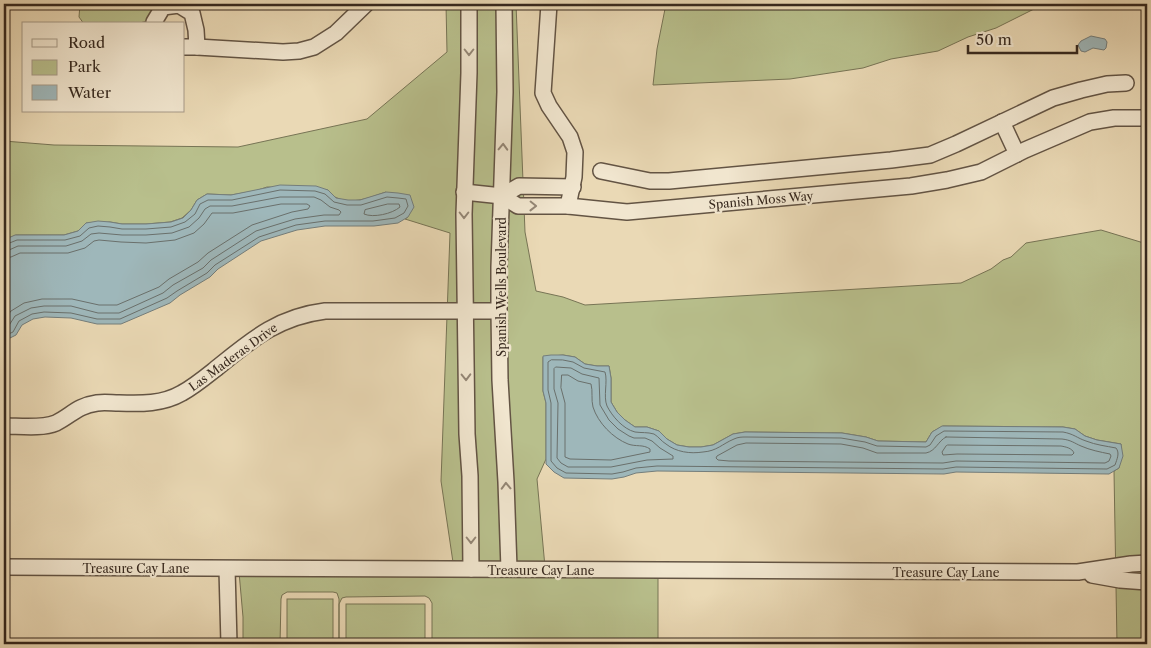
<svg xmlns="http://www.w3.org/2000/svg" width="1151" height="648" viewBox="0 0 1151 648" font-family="'Libre Caslon Text',serif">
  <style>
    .green { fill: #b8bf8c; stroke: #777455 }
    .water { fill: #9eb7ba; stroke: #747e7c }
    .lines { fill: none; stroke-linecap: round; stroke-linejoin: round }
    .shore { stroke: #6a706c; stroke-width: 1 }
    .minor-casing { stroke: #635444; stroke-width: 18 }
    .minor { stroke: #f1e6cf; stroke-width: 15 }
    .oneway { stroke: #948776 }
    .labels { text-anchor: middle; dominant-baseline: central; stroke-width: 4.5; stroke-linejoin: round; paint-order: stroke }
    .street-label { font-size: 12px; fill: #36281e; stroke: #f1e6cf }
  </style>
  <rect width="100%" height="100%" fill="#ead9b5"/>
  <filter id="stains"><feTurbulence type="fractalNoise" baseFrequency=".004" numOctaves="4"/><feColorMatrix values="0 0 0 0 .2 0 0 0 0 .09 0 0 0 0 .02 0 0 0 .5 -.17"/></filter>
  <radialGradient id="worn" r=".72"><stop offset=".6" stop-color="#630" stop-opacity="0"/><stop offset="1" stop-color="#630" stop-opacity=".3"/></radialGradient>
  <g class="green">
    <polygon points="80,4 179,4 155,18 137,24 84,24 79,17"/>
    <path d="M446,4H516L525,232L536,291L563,297L585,305L961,283L991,269L1003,260L1011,257L1026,243L1101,230L1147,244V644H1117L1114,471L1119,468L1121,444L1097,440L1085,436L1075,429L1063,427L943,426L932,432L926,442L878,441L866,437L842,433L745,432L733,434L713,445L701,447H689L677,445L667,439L659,431L647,427H635L625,420L617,412L611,402V378L609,366H597L585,364L575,357L563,355L543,357V391L546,403V459L537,479L545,567L658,569V644H432V603L429,598L425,596L346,597L342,598L339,604V644V599L337,593L333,592H287L282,595L281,599L280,644H243V617L239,572L454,569L441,481L450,233L405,219L408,217L386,192C371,197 353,205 337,198C333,197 330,192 328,190L267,187L255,191L231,195L207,194L197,200L191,210L182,218L170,222L146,224H122L110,222L86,223L78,231L64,235H16L4,240V141L54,145L238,147L367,119L447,52Z"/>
    <polygon points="666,4 1044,4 996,28 968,37 938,51 891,59 863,68 790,79 653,85 657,49"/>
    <rect x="287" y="599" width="46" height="45"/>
    <rect x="346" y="604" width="79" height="40"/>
  </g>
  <g class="water">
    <polygon points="1091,36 1105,39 1107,42 1106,48 1104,50 1093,48 1085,52 1081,51 1078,45 1081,41"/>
    <polygon points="280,185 316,186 328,190 336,198 348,200 360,200 386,192 398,193 410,195 414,207 408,217 398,223 374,226 325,226 297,230 261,241 218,269 210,277 180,295 170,303 121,324 97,324 71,318 45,317 33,319 22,325 16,335 4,341 4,240 15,235 64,235 78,231 86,223 98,221 110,222 122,224 146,224 171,222 183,218 191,210 197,200 207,194 231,195"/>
    <polygon points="551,355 563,355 575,357 585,364 597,366 609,366 611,378 611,402 617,412 625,420 635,427 647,427 659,431 667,439 677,445 689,447 701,447 713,445 733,434 745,432 842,433 866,437 878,441 926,442 932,432 942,426 1063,427 1075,429 1085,436 1097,440 1121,444 1123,456 1119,468 1109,474 956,472 944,474 657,471 636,473 624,477 612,479 564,478 554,472 546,464 546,403 543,391 543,356"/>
  </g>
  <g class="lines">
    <g class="shore">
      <path d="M388,204H399L400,207C392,214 373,218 364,214L365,210Z"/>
      <polyline points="4,244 7,244 17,240 65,240 80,236 89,228 98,226 110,227 122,229 146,229 171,227 185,222 195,214 200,204 208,200 232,200 280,190 315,191 325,194 334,202 347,205 361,205 387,197 398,198 406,199 408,206 404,213 395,218 373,221 325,221 296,225 259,237 215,265 207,273 177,291 167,298 120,319 97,319 71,313 44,312 32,314 19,321 13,332 4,336"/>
      <polyline points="4,251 9,250 18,246 66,246 82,241 91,234 99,233 122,235 146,235 172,233 189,227 199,218 205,209 210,206 232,206 280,197 314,197 321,200 330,207 339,210 341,212 339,215 324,215 295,219 256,231 211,260 203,268 173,285 163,293 119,313 98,313 71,306 44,306 31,308 15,316 8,327 4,329"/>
      <polyline points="4,258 11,257 20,253 68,253 85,248 94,241 99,240 121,242 146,243 175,240 194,233 204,224 212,213 233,213 281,204 307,204 310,206 308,209 292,212 252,225 208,253 198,262 169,279 159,287 117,305 99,305 72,299 42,299 24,303 11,311 4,320"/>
      <path d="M563,360L573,362L584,368L605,372C608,382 603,396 607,406C612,416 623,429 635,432C642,433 647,432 654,434C659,437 661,441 666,444C676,452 690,454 703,452C717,451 722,444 734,439C738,437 742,437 746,437L841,438L865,442L877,446L926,447L930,445L936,436L944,431L1063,432C1074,434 1077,438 1086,441C1096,445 1106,446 1116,448C1120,453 1117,459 1115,465L1107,469L956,467L943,469L657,466L636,468L623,472L612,474L566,473L557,468L551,461V403L548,390V362L551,360Z"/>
      <polygon points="556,367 571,368 582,374 599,378 600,405 609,420 618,429 629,436 634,438 645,438 652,441 660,448 673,456 673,459 647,460 611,467 568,467 561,463 557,458 558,403 554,389 554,369"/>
      <path d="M562,375H568L578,381L591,384C593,391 591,400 593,407C598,423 613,438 628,444C636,447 643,444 650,449V452L611,460L570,459L565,457V403L561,388Z"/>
      <path d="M946,437L1062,439C1071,440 1074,443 1081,446C1090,450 1100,452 1110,454L1111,456L1109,461L1105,463L956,461L943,463L729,461L718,460L716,458L717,456L737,445L746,443L841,444L863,448L877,453H926C936,451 938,441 946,437Z"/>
      <path d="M948,445L1061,446C1066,447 1072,448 1074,453L1072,455L957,454L943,455L942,452L946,446Z"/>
    </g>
    <defs>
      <g id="minor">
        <polyline points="469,4 469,73 464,214 467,434 470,476 471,569"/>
        <polyline points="504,4 505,92 499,267 499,311 500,380 506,482 509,569"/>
        <polyline points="549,4 543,93 549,106 570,137 575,152 574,177 568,206"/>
        <polyline points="154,24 154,22 163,7 179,5 192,13 196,30 197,47 184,47"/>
        <polyline points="197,47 283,52 299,51 314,47 336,33 366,4"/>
        <polyline points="1002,122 1017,154"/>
        <polyline points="601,171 650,181 669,181 891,160 930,155 956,144 1053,98 1081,90 1107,84 1126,83"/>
        <polyline points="464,192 502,196 518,206 568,206 627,212 911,186 947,180 981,172 1025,150 1090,122 1114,118 1147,118"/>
        <polyline points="502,196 519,186 573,187"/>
        <path d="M4,426C19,426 42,429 56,423C72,415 77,406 97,403C104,402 112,403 119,403C141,404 163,404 182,393C193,387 203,379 213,371C249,342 276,317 325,311H499"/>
        <polyline points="4,567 1078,572 1131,564 1147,563"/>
        <polyline points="227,569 229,644"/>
        <polyline points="1092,575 1120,580 1147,582"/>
      </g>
    </defs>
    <use href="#minor" class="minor-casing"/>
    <use href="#minor" class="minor"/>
  </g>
  <defs><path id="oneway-chevron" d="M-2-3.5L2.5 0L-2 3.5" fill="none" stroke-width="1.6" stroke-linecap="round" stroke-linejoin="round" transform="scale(1.25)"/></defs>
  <g class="oneway">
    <use href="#oneway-chevron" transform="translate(469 52) rotate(90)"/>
    <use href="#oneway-chevron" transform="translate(503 147) rotate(-88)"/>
    <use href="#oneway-chevron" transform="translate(533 206) rotate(1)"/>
    <use href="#oneway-chevron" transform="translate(464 215) rotate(90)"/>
    <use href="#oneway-chevron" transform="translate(466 377) rotate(89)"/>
    <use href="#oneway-chevron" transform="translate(506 486) rotate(-92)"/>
    <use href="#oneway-chevron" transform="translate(471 540) rotate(90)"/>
  </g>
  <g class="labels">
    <g class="street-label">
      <text transform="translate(761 200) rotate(-5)">Spanish Moss Way</text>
      <text transform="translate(501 287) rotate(-90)">Spanish Wells Boulevard</text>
      <text transform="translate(233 357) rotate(-36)">Las Maderas Drive</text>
      <text x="136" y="568">Treasure Cay Lane</text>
      <text x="541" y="570">Treasure Cay Lane</text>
      <text x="946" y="572">Treasure Cay Lane</text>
    </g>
  </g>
  <rect width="1151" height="648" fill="none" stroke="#ead9b5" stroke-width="20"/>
  <rect x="5" y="5" width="1141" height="638" fill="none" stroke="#36281e" stroke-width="2.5"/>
  <rect x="10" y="10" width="1131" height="628" fill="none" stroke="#36281e"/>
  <rect x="22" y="22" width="162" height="90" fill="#f1e6cf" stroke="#a69a88"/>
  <rect x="32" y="39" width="25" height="8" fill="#f1e6cf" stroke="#a69a88"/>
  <text x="68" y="48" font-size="15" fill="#36281e">Road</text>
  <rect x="32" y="60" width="25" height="15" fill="#b8bf8c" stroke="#a69a88"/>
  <text x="68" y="72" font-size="15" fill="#36281e">Park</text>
  <rect x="32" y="85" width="25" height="15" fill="#9eb7ba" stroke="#a69a88"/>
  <text x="68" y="98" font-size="15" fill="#36281e">Water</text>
  <path d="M968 45v8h109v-8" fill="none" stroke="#36281e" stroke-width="2.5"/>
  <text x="976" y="45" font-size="15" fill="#36281e" stroke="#f1e6cf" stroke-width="4" paint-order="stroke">50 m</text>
  <rect width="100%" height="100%" filter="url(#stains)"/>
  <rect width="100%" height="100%" fill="url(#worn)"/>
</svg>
